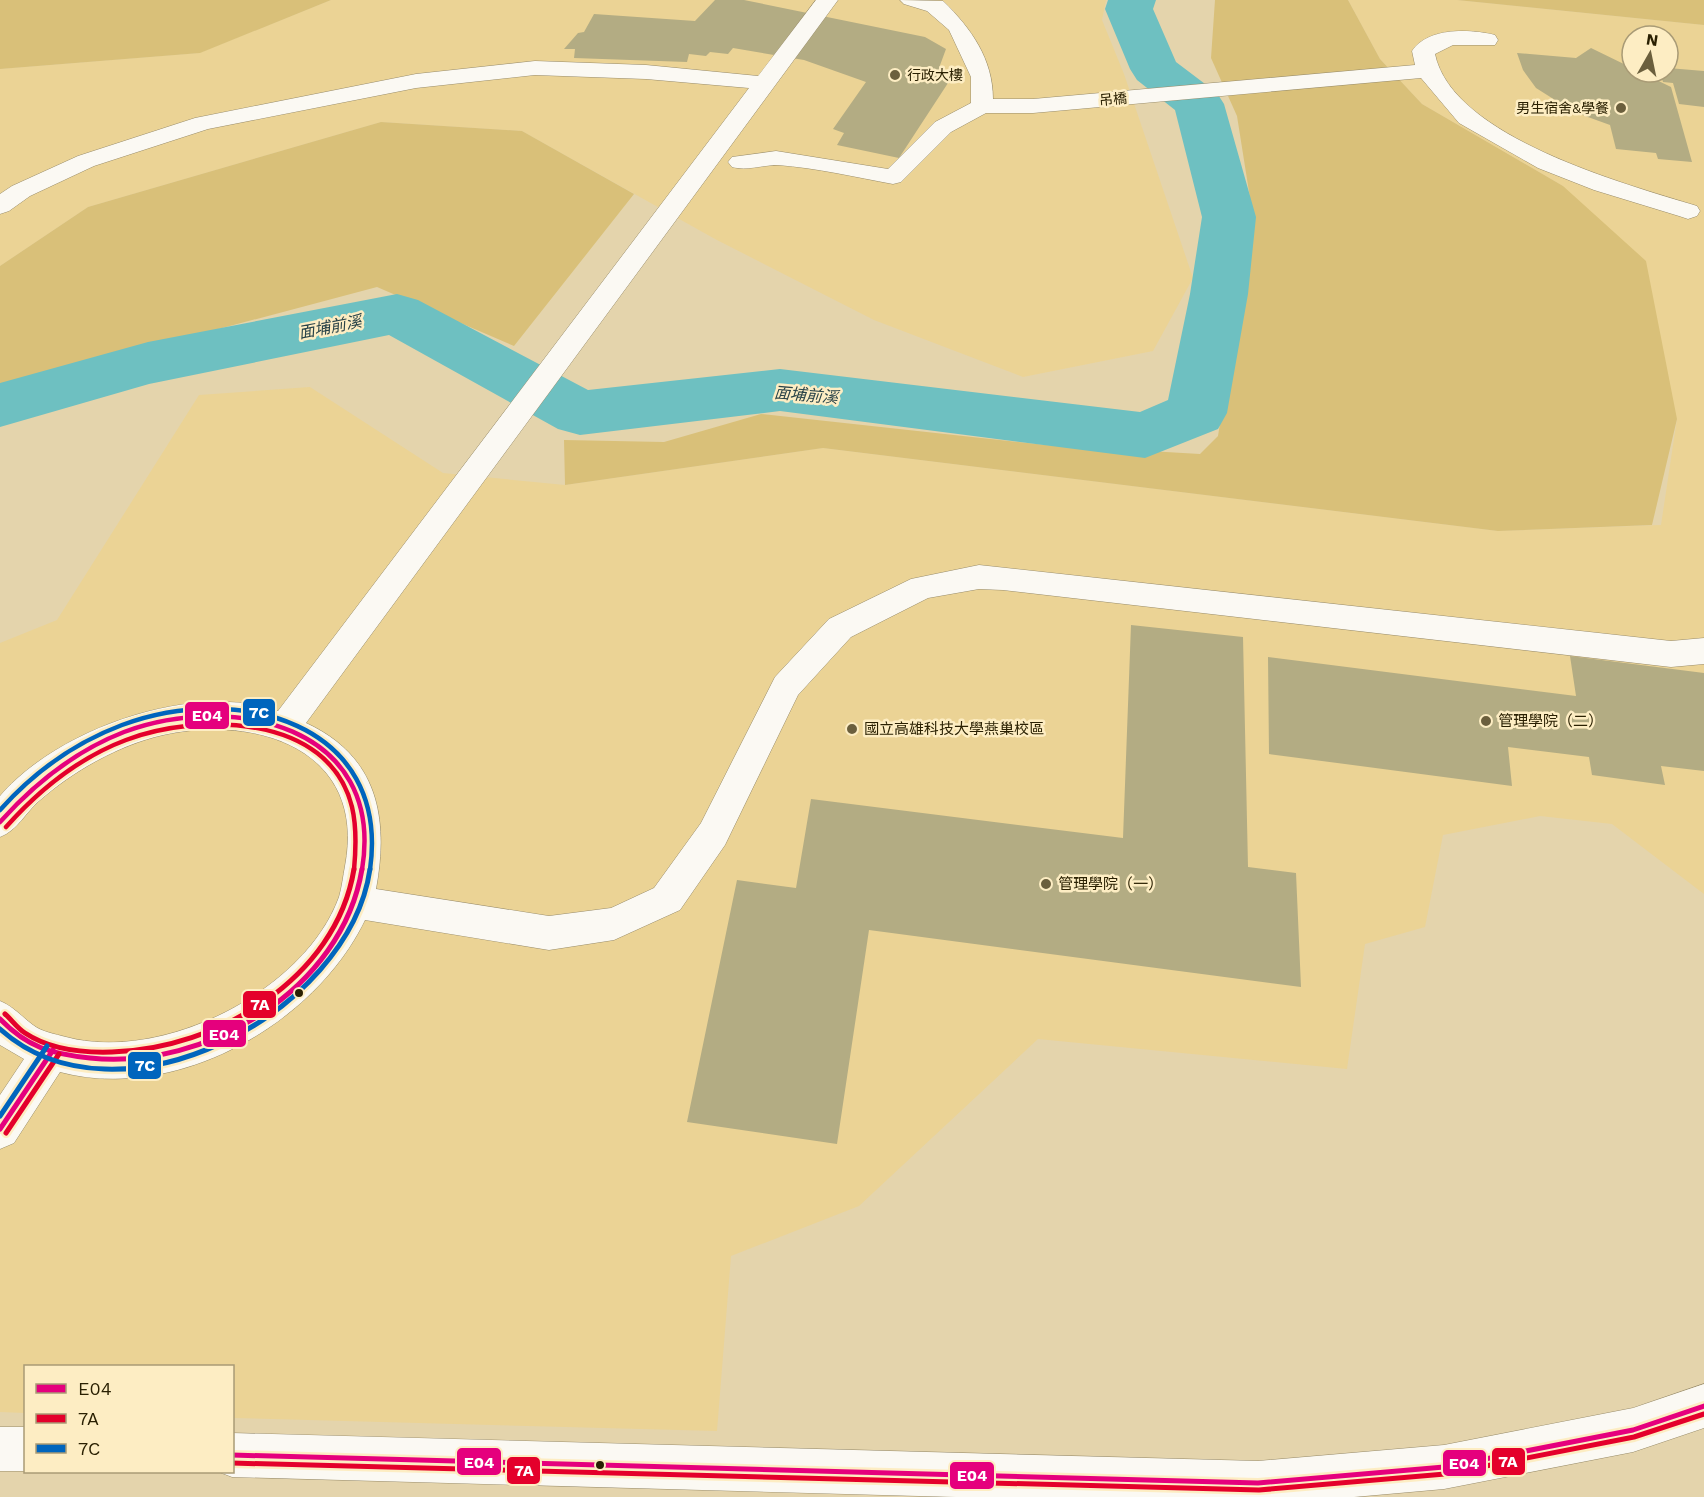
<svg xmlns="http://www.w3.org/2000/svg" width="1704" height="1497" viewBox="0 0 1704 1497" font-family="'Work Sans','Noto Sans TC',sans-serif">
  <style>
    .built { fill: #ebd395; fill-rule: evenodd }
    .green { fill: #d9c079 }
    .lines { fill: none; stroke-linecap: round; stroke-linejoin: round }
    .river { fill: #6ec0c1; fill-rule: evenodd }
    .building { fill: #b3ac83 }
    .minor-casing { stroke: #988c6b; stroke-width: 1 }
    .major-casing { stroke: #988c6b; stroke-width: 1 }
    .minor { fill: #fbf9f3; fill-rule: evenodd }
    .major { fill: #fbf9f3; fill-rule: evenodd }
    .bus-1-far1-casing { stroke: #fdedc3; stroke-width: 9 }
    .bus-1-casing { stroke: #fdedc3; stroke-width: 10 }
    .bus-2-far1-casing { stroke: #fdedc3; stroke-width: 9 }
    .bus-2-casing { stroke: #fdedc3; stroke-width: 10 }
    .bus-3-far1-casing { stroke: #fdedc3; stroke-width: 9 }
    .bus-3-casing { stroke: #fdedc3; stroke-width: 10 }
    .bus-1-far1 { stroke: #e5007d; stroke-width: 4.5 }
    .bus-1 { stroke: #e5007d; stroke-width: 5 }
    .bus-2-far1 { stroke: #e4002b; stroke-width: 4.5 }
    .bus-2 { stroke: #e4002b; stroke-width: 5 }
    .bus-3-far1 { stroke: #0065bd; stroke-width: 4.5 }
    .bus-3 { stroke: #0065bd; stroke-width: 5 }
    .poi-dot { fill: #6b5f3d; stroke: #fdedc3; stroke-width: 2 }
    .bus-dot { fill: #2a2002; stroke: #fdedc3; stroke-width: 2 }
    .labels { text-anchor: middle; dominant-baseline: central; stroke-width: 5; stroke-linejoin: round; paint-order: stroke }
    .far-poi-label { font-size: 14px; fill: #2a2002; stroke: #fdedc3; text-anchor: start }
    .far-street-label { font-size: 14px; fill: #2a2002; stroke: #fdedc3 }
    .poi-label { font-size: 15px; fill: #2a2002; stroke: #fdedc3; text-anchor: start }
    .water-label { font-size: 16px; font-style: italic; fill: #294348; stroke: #fdedc3 }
    .line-badge { stroke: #fdedc3; stroke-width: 2 }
    .badge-label { font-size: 16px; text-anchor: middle; font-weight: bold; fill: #fff }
  </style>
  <rect width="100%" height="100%" fill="#e4d4ac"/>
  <g class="built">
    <polygon points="331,0 1106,0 1102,20 1124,74 1193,278 1153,351 1023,377 874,320 715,239 522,131 381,122 88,207 0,266 0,69 199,53"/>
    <path d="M1348,0H1457L1704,25V894L1612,824L1540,816L1443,835L1425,927L1365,944L1347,1069L1038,1039L859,1206L731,1256L717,1431L233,1418L232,1366H26L25,1413L0,1412V643L57,620L199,395L310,387L443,473L565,485L823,448L1498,531L1661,525L1677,419L1563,186L1422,104L1380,59ZM1632,36H1668V72H1632Z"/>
  </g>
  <g class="green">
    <polygon points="0,0 331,0 200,53 0,69"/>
    <polygon points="1215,0 1348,0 1380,59 1422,104 1563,186 1646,261 1677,419 1652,525 1498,531 823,448 565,485 564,440 664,442 761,414 1046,445 1200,454 1218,436 1253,217 1237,116 1211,58"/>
    <polygon points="1457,0 1704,0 1704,25"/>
    <polygon points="381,122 522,131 634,194 514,346 377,287 0,387 0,266 88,207"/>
  </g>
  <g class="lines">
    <polygon class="river" points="1108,0 1156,0 1153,9 1176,62 1217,93 1224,104 1256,217 1248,294 1227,413 1218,429 1145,458 780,411 580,435 558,429 389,335 149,384 0,427 0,383 148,342 397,294 418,300 588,390 780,369 1140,412 1168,400 1190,294 1202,217 1175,110 1137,80 1130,69 1105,9"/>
  </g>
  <g class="building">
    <polygon points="715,0 744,0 925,37 946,49 939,68 948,83 899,158 837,145 844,133 833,129 866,82 804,60 733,48 728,54 710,52 706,56 689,54 687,62 574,58 575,49 564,49 578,33 584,32 594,14 695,21"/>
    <polygon points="1591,48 1632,68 1632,72 1640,72 1671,87 1692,162 1658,159 1656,153 1616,149 1610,125 1574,112 1536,88 1523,70 1517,53 1576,58"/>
    <polygon points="1668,68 1704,71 1704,107 1679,104 1673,83 1663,82 1660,72 1668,72"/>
    <polygon points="1131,625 1243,637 1248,867 1296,873 1301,987 869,930 837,1144 687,1122 737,880 796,888 811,799 1123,838"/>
    <polygon points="1570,656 1704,673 1704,771 1661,766 1665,785 1592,775 1589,757 1508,747 1512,786 1269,754 1268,657 1576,696"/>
  </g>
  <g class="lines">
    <defs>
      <g id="minor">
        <path d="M816,0H838L306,723C378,756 389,818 376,889L549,916L611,908L654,888L701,823L775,677L829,619L911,579L979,565L1671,641L1704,638V664L1671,667L1003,590L979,589L928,598L851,637L798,695L725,845L680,910L614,940L549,950L365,920C315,1024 176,1103 60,1072L14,1143L0,1149V1095L24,1059L0,1045V1001C14,1007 21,1016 33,1025C42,1032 55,1034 66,1037C162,1063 305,991 339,897C342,887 343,876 345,866C367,750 257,714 163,735C119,745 73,771 39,801C25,813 18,830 0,837V796C57,729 193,681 278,711L749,88L646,79L535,75L416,88L208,129L94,166L30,196L9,211L0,214V194L12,186L78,156L195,118L416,74L535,61L646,65L758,76Z"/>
        <path d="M900,0L943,1C971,28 993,59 993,99H1033L1415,65L1412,51C1428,27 1470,29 1495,35L1498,40L1495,45H1453L1435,54C1452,137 1625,184 1697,206L1700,211L1697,216L1688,219L1679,216L1594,190L1538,168L1459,123L1421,78L1033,113H986L951,132L901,182L893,184C855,177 817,168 778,165C762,165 747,171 732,167L728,162L732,157L776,151L888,169L935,122L971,103V77L949,30L927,11L904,4Z"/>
      </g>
      <g id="major">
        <polygon points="1704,1384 1704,1428 1633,1452 1444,1489 1354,1497 956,1497 232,1477 219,1472 232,1472 232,1433 1258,1461 1444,1445 1633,1408"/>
        <rect x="0" y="1427" width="26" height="44"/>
      </g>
    </defs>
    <use href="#minor" class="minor-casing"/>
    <use href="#major" class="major-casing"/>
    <use href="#minor" class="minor"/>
    <use href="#major" class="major"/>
    <defs>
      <path id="bus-1-far1" d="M0,822C35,783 75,751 124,732C232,692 386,725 362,870"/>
      <g id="bus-1">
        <path d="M0,1019C27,1047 51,1054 90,1058C206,1070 342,990 362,869"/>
        <polyline points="0,1129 53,1050"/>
        <polyline points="232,1455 1258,1483 1444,1467 1633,1430 1704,1406"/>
      </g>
      <path id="bus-2-far1" d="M6,827C39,790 78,758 126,740C198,713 329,713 352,807C357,828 356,849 354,870"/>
      <g id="bus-2">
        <path d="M5,1014C12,1020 17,1028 25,1033C49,1049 83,1053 112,1052C217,1049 336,979 354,869"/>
        <polyline points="6,1133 59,1054"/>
        <polyline points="232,1463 1259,1490 1445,1474 1634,1437 1704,1414"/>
      </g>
      <path id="bus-3-far1" d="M0,810C34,772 74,743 122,725C237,682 391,722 370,870"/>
      <g id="bus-3">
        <path d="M0,1029C118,1135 349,1014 370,869"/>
        <polyline points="0,1116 47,1046"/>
      </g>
    </defs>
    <use href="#bus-1-far1" class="bus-1-far1-casing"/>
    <use href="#bus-1" class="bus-1-casing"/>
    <use href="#bus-2-far1" class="bus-2-far1-casing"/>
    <use href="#bus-2" class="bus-2-casing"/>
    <use href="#bus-3-far1" class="bus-3-far1-casing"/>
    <use href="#bus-3" class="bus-3-casing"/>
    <use href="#bus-1-far1" class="bus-1-far1"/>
    <use href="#bus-1" class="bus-1"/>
    <use href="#bus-2-far1" class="bus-2-far1"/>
    <use href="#bus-2" class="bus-2"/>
    <use href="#bus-3-far1" class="bus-3-far1"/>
    <use href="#bus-3" class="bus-3"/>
  </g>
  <g class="poi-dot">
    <circle cx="895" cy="75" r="6"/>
    <circle cx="1621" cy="108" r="6"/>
    <circle cx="1486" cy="721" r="6"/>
    <circle cx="852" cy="729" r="6"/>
    <circle cx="1046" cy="884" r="6"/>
  </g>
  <g class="bus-dot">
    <circle cx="299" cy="993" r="5"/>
    <circle cx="600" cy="1465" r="5"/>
  </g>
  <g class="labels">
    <g class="far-poi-label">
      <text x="907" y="75">行政大樓</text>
      <text x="1609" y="108" text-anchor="end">男生宿舍&amp;學餐</text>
    </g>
    <g class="far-street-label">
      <text transform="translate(1113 99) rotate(-5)">吊橋</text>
    </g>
    <g class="poi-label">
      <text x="1498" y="721">管理學院（二）</text>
      <text x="864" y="729">國立高雄科技大學燕巢校區</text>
      <text x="1058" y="884">管理學院（一）</text>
    </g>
    <g class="water-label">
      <text transform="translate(330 327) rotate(-11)">面埔前溪</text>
      <text transform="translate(806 395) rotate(5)">面埔前溪</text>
    </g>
  </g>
  <g class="line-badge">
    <rect x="242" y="698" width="34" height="29" rx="6" fill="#0065bd"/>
    <rect x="184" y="701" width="46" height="29" rx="6" fill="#e5007d"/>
    <rect x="242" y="990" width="35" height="29" rx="6" fill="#e4002b"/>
    <rect x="202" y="1019" width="45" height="29" rx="6" fill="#e5007d"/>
    <rect x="127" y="1051" width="35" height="29" rx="6" fill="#0065bd"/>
    <rect x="1491" y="1447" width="35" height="29" rx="6" fill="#e4002b"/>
    <rect x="456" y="1447" width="46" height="29" rx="6" fill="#e5007d"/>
    <rect x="1442" y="1449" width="45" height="28" rx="6" fill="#e5007d"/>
    <rect x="506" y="1456" width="35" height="29" rx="6" fill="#e4002b"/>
    <rect x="949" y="1461" width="46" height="29" rx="6" fill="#e5007d"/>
  </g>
  <g class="badge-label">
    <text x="259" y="718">7C</text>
    <text x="207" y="721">E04</text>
    <text x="260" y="1010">7A</text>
    <text x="224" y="1040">E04</text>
    <text x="145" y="1071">7C</text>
    <text x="1508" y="1467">7A</text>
    <text x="479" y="1468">E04</text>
    <text x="1464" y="1469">E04</text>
    <text x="524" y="1476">7A</text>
    <text x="972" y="1481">E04</text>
  </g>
  <rect x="24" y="1365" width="210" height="108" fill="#fdedc3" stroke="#a99b76" stroke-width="1.5"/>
  <rect x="36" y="1384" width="30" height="9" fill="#e5007d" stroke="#a99b76" stroke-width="1.5"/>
  <text x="78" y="1395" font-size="18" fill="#2a2002">E04</text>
  <rect x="36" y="1414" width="30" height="9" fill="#e4002b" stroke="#a99b76" stroke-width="1.5"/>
  <text x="78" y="1425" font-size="18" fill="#2a2002">7A</text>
  <rect x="36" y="1444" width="30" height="9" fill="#0065bd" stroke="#a99b76" stroke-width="1.5"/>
  <text x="78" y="1455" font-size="18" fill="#2a2002">7C</text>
  <g transform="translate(1650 54) rotate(9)"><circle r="28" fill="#fdedc3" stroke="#a99b76" stroke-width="1.5"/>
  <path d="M0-4.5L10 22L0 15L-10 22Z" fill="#6b5f3d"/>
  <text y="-9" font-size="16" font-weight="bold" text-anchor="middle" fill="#2a2002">N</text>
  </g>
</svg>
